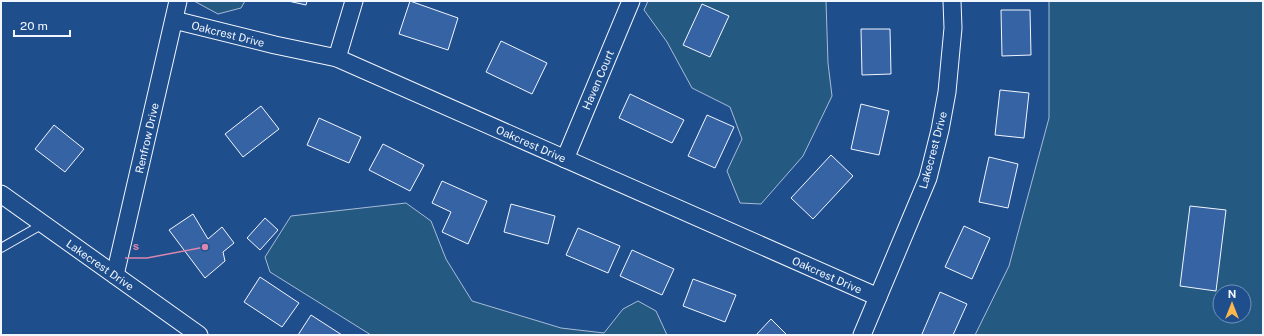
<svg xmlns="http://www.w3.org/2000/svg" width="1264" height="336" viewBox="0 0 1264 336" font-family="'Public Sans',sans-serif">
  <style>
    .green { fill: #245a82; stroke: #a8bbd7; fill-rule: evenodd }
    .building { fill: #3563a3; stroke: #f2f6ff }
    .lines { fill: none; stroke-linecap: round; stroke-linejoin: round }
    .lane-casing { stroke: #f2f6ff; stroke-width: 10 }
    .street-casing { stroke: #f2f6ff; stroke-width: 19 }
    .lane { stroke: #1f4e8c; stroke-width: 8 }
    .street { stroke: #1f4e8c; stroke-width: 17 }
    .labels { text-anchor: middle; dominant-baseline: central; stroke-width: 3; stroke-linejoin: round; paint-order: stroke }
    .street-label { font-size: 11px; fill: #f2f6ff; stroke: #1f4e8c }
    .leader { fill: none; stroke: #da87ad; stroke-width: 1.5 }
    .callout-dot { fill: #da87ad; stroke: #1f4e8c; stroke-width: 1.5 }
    .callout-label { font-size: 12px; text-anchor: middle; font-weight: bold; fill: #da87ad; stroke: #1f4e8c; stroke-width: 3; stroke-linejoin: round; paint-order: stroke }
  </style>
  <rect width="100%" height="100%" fill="#1f4e8c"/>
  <g class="green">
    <polygon points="194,1 245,1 241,8 218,14"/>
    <polygon points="648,1 826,1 828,63 832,96 803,156 761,204 740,203 727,171 742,139 730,107 692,88 667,42 644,10"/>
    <path d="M1049,1H1263V335H975L1009,266L1049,118ZM1220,292H1244V316H1220Z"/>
    <polygon points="406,203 431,221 446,259 472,301 561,328 604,333 623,309 638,301 656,311 667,335 371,335 270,272 265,257 291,216"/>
  </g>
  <g class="building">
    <polygon points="288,1 307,1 306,5"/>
    <polygon points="410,1 458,18 448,50 399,34"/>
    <polygon points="702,4 729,16 710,57 683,45"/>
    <polygon points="1001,10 1030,10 1031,55 1002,56"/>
    <polygon points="861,29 890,29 891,74 862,75"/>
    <polygon points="501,41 547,63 532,94 486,72"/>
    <polygon points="1000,90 1029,93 1024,138 995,135"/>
    <polygon points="630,94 684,120 672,143 619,118"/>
    <polygon points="861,104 889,111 879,155 851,149"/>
    <polygon points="261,106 279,129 243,157 225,134"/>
    <polygon points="707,115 734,127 715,168 688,156"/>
    <polygon points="319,118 361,137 349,163 307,145"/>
    <polygon points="54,125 84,149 65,172 35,149"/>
    <polygon points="383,144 424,165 410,191 369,170"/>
    <polygon points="831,155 853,176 813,219 791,198"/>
    <polygon points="989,157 1018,164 1008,208 979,202"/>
    <polygon points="442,181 487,201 468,244 442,232 451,212 432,203"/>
    <polygon points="511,204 555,216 548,244 504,232"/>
    <polygon points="1190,206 1226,210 1216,291 1180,286"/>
    <polygon points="193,214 208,239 222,227 234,243 223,252 225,261 205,278 169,230"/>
    <polygon points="265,218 278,230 260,250 247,238"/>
    <polygon points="964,226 990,238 972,279 945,267"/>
    <polygon points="578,228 620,246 608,273 566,255"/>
    <polygon points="632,250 674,269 662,295 620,276"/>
    <polygon points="260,277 299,303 282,327 244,302"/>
    <polygon points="693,279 736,295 725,322 683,306"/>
    <polygon points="940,292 967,304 953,335 925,335 922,334"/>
    <polygon points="311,315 342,335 298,335"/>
    <polygon points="771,319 787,335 756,335"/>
  </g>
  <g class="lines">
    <defs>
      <polyline id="lane" points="1,248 43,224"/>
      <g id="street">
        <polyline points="174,20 275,45 337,58 878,297"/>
        <polyline points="337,58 354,1"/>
        <polyline points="565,159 631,1"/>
        <polyline points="1,194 199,335"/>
        <polyline points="115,275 178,1"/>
        <polyline points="862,335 928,178 940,130 947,92 953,28 952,1"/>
      </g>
    </defs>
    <use href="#lane" class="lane-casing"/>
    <use href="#street" class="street-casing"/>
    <use href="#lane" class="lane"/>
    <use href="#street" class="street"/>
  </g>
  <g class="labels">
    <g class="street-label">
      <text transform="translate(228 34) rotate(14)">Oakcrest Drive</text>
      <text transform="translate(598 80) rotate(-67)">Haven Court</text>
      <text transform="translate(147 138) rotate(-77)">Renfrow Drive</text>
      <text transform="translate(531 144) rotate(24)">Oakcrest Drive</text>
      <text transform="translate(933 150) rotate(-75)">Lakecrest Drive</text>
      <text transform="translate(100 265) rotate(35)">Lakecrest Drive</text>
      <text transform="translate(827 275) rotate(24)">Oakcrest Drive</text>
    </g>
  </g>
  <path class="leader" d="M205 247L147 258H125"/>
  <circle class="callout-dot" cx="205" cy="247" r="4"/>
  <g class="callout-label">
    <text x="136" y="250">s</text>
  </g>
  <rect width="1264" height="336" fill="none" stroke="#f2f6ff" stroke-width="4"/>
  <g transform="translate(1232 304)"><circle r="19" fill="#1f4e8c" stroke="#7391ba"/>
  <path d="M0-3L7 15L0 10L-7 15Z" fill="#ffb74d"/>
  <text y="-6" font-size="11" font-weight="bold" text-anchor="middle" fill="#f2f6ff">N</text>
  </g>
  <path d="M14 30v6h56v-6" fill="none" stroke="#f2f6ff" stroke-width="2"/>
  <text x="20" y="30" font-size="12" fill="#f2f6ff" stroke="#1f4e8c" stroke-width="3" paint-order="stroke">20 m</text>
</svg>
